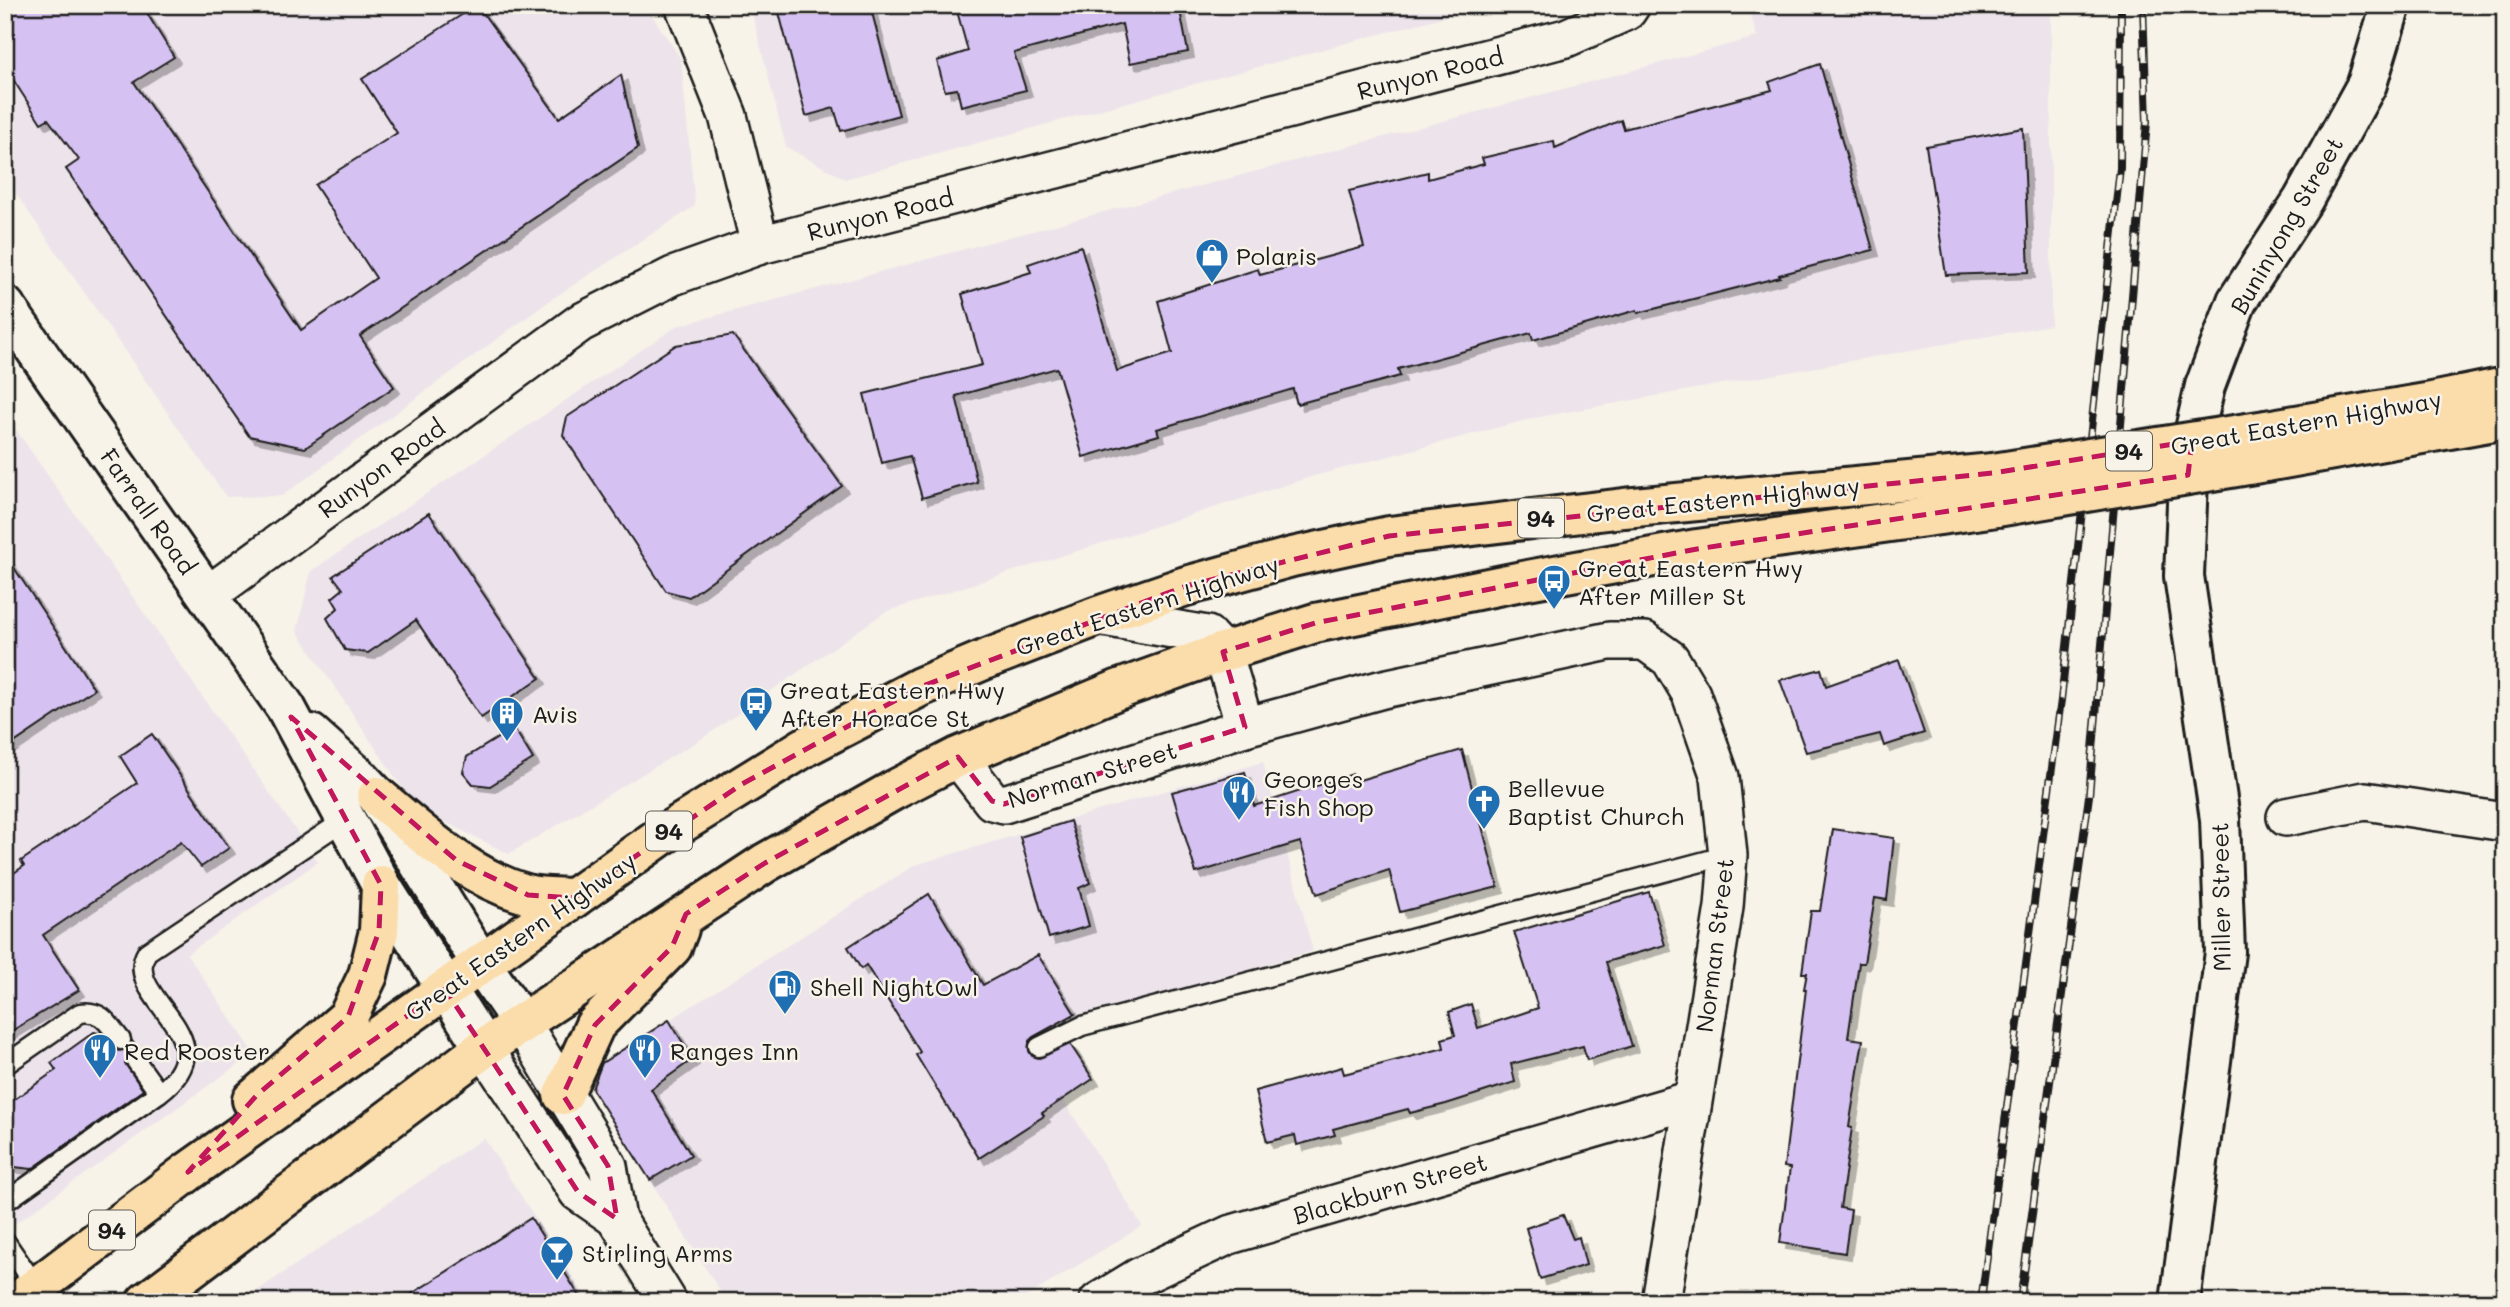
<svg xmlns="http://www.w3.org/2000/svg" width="2510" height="1307" viewBox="0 0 2510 1307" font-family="Mali,sans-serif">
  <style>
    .built { fill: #ede4eb }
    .building { fill: #d6c2f2; stroke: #1c1c1c; stroke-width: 2; filter: url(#shadow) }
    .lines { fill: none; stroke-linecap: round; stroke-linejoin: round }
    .lane-casing { stroke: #1c1c1c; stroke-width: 23 }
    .street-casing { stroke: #1c1c1c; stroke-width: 42 }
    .secondary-casing { stroke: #1c1c1c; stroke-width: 44 }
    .highway-casing { stroke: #1c1c1c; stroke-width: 44 }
    .lane { stroke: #f7f3e8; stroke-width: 18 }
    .street { stroke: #f7f3e8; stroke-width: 37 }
    .secondary { stroke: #f7f3e8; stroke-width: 38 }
    .highway { stroke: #fbddab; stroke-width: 38 }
    .rail-casing { stroke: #1c1c1c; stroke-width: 8 }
    .rail { stroke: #f7f3e8; stroke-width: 5; stroke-dasharray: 16; stroke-linecap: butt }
    .highway-bridge-casing { stroke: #1c1c1c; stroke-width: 44; stroke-linecap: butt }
    .highway-bridge { stroke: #fbddab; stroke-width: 38 }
    .marked { fill: none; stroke: #c2185b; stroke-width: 5; stroke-dasharray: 14 9; stroke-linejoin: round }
    .labels { text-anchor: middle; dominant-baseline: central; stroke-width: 5; stroke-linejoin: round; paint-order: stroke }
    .shield { fill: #f7f3e8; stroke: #5e5c59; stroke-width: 2 }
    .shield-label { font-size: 23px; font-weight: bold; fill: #1c1c1c }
    .street-label { font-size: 24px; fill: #1c1c1c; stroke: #f7f3e8 }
    .poi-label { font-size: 24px; fill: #1c1c1c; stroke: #f7f3e8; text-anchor: start }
  </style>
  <defs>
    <filter id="shadow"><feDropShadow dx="6" dy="6" stdDeviation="0" flood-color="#0004"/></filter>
  </defs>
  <rect width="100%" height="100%" fill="#f7f3e8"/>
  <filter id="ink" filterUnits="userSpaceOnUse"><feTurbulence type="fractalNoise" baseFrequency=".0143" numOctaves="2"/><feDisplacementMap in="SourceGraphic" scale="14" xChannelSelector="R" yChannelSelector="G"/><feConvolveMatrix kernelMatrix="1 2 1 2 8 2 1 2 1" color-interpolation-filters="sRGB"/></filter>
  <g filter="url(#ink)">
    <g class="built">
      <polygon points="5,5 645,5 681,59 695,206 552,299 282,496 226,497 5,178"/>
      <polygon points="750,5 1487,5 845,179 786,147"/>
      <polygon points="1748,5 2051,5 2051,325 1534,418 1314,476 885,612 703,738 509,854 415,807 297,631 311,571 677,326 1757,37"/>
      <polygon points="5,414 318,862 187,954 254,1053 5,1231"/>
      <polygon points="1263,762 1313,951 1078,1020 1029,1045 1142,1226 1018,1302 727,1302 592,1089 597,1066 915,865"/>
      <polygon points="484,1138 589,1302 240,1302"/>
    </g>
    <g class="building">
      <polygon points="5,5 142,5 174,57 134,82 301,330 376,278 315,185 397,133 362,79 477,5 559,118 621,75 638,148 360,336 394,387 305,448 249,436 66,169 79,160 48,119 41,123 5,67"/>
      <polygon points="777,5 870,5 899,115 841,131 834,108 806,116"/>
      <polygon points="974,5 1179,5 1188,52 1130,63 1122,24 1014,53 1026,90 961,106 957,89 945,91 937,61 968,51 957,11"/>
      <polygon points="1820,64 1873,250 1779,275 1780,277 1638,313 1637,310 1533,340 1531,333 1398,369 1400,376 1297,404 1293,389 1157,429 1159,435 1083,457 1057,368 956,396 977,482 922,498 910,456 882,463 864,394 982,365 962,294 1031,272 1028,264 1081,246 1117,371 1172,353 1158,301 1258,269 1260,275 1364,247 1349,191 1428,172 1428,179 1484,164 1482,158 1554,141 1555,148 1621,120 1624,129 1772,90 1769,82"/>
      <polygon points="2023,128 2029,272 1946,275 1926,146"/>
      <polygon points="733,335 842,486 689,597 666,591 563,435 567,417 676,345"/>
      <polygon points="429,513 540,678 481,718 416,620 368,653 345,650 327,618 338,608 332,598 343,589 333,576"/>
      <polygon points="5,554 94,689 5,749"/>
      <polygon points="1899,660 1924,733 1884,746 1880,734 1806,752 1780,680 1821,669 1826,686"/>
      <polygon points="514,728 533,759 490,786 473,784 463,772 467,757"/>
      <polygon points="152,734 229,848 201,867 181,842 43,935 79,990 5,1035 5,879 24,866 21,861 137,783 120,756"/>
      <polygon points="1462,750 1498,887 1400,912 1389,870 1317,894 1300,842 1196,873 1172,792 1245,772 1254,806 1353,774 1356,781"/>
      <polygon points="1070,821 1090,883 1079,888 1089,926 1049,938 1020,837"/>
      <polygon points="1833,829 1894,838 1887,900 1875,898 1864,963 1859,963 1848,1038 1863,1040 1849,1127 1852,1128 1840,1208 1851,1210 1845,1253 1780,1243 1790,1168 1784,1167 1806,989 1804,989 1807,973 1802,973 1811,911 1820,911"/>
      <polygon points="1649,892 1665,945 1606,962 1632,1046 1587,1060 1583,1046 1511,1064 1515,1082 1446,1104 1410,1113 1408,1109 1333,1129 1335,1135 1297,1145 1295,1135 1267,1142 1255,1091 1342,1067 1344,1074 1444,1048 1442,1039 1455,1035 1449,1012 1471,1004 1478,1028 1538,1008 1514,932"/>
      <polygon points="929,894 983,985 1038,955 1075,1014 1033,1037 1029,1041 1029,1051 1032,1056 1039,1058 1070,1044 1093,1079 1042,1113 1044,1116 979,1158 916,1055 920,1052 866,965 861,969 848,947"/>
      <polygon points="669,1020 693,1059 651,1089 691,1155 650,1180 592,1089 602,1063"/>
      <polygon points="94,1032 102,1034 117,1051 127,1049 132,1041 139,1050 129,1052 125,1063 143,1090 32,1169 5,1166 5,1106 56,1070 51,1063"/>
      <polygon points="1563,1215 1573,1239 1579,1237 1586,1265 1540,1279 1526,1228"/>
      <polygon points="531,1218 583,1302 399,1302"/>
    </g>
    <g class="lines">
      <defs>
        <g id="lane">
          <polyline points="1039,1047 1082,1026 1728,855"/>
          <polyline points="136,1061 159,1093"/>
          <path d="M5,1065L80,1013C102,1009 109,1025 121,1040"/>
          <path d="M5,1202L159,1093C234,1037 119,998 147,952L346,819"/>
          <polyline points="5,1241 37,1288"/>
        </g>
        <g id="street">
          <polyline points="684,5 728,116 760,245"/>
          <polyline points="208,595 580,323 673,276 760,245 1566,38 1627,11 1631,5"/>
          <polyline points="1098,616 1207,635 1223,652 1245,727"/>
          <polyline points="958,757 992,801 1004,804 1245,727 1383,689 1609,641 1645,641 1670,659 1691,694 1720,777 1728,855 1724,907 1661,1302"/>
          <polyline points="2286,817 2365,801 2505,822"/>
          <polyline points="521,1022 608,1166 617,1219 668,1302"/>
          <polyline points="484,1048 578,1192 617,1219"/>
          <polyline points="1098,1302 1139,1277 1229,1235 1692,1100"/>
        </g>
        <g id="secondary">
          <polyline points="5,306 286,708 381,885 484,1048"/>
          <polyline points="311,734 360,778 377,796 482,965 521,1022"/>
          <polyline points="2180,1302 2225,952 2220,819 2184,576 2189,456 2205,386 2237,301 2303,200 2367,84 2391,5"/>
        </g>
        <g id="highway">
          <polyline points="2266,430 2426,403 2505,387"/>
          <polyline points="2266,462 2505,419"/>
          <path d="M377,796C423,834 467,877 526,894C540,898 559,897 574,898"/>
          <polyline points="563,1095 595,1025 672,947 679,929"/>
          <polyline points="252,1100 348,1017 368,975 379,931 381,885"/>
          <polyline points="17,1302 188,1172 661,836 805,747 920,687 984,660 1098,616 1186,586 1292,557 1389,536 1624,508 1993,473"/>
          <polyline points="146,1302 484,1048 765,863 894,790 958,757 1117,690 1223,652 1315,623 1517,582 1697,549 1997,507"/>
        </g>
      </defs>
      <use href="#lane" class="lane-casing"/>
      <use href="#street" class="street-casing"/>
      <use href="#secondary" class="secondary-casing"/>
      <use href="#highway" class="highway-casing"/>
      <use href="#lane" class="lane"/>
      <use href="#street" class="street"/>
      <use href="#secondary" class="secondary"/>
      <use href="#highway" class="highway"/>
      <defs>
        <g id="rail">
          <polyline points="1981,1302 2061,700 2120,168 2121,5"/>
          <polyline points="2020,1302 2089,796 2147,122 2143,5"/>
        </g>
      </defs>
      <use href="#rail" class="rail-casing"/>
      <use href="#rail" class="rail"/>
      <defs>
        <g id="highway-bridge">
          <polyline points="1993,473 2266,430"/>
          <polyline points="1997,507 2266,462"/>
        </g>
      </defs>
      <use href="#highway-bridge" class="highway-bridge-casing"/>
      <use href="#highway-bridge" class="highway-bridge"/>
    </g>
  </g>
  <path class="marked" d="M2192,441L2188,475L1697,549L1315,623L1223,652L1245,727L1004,804L992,801L958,757L765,863L686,914L672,947L595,1025L563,1095L608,1166L617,1219L578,1192L445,989L188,1172L257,1095L348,1017L379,931L381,885L291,717L456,860L528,895L574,898L742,784L920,687L1186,586L1389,536L1993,473Z"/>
  <defs>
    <symbol id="shop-pin" viewBox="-11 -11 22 30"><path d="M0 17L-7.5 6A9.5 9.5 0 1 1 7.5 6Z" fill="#1f6fb2" stroke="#f7f3e8"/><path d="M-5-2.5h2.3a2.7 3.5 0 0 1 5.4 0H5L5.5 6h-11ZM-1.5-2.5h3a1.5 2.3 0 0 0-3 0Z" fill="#fff"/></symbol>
    <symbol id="bus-pin" viewBox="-11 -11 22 30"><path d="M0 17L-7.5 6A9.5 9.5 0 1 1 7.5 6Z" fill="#1f6fb2" stroke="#f7f3e8"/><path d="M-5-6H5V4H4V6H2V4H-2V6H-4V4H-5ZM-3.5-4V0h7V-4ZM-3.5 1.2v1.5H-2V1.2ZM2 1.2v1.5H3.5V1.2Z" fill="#fff"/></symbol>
    <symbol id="building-pin" viewBox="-11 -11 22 30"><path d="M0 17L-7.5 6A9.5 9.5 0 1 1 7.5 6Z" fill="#1f6fb2" stroke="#f7f3e8"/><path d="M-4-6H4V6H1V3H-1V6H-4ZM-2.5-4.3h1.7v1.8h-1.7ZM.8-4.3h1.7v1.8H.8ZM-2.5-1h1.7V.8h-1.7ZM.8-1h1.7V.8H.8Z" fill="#fff"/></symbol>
    <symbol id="restaurant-pin" viewBox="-11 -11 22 30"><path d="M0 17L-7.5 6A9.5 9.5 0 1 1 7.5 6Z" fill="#1f6fb2" stroke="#f7f3e8"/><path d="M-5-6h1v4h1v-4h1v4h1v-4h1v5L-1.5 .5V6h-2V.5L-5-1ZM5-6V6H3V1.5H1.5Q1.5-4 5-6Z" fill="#fff"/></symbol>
    <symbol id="church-pin" viewBox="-11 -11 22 30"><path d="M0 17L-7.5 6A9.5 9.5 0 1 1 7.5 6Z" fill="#1f6fb2" stroke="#f7f3e8"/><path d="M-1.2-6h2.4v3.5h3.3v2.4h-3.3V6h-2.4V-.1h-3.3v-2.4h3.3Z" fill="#fff"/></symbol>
    <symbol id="fuel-pin" viewBox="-11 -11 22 30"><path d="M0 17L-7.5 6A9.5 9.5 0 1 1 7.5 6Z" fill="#1f6fb2" stroke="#f7f3e8"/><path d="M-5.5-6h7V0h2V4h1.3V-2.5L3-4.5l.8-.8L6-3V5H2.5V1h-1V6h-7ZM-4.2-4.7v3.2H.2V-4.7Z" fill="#fff"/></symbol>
    <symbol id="bar-pin" viewBox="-11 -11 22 30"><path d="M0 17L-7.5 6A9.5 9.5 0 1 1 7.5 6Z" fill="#1f6fb2" stroke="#f7f3e8"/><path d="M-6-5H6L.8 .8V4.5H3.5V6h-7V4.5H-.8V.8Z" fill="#fff"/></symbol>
  </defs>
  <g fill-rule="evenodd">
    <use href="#shop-pin" x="1193" y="236" width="38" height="52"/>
    <use href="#bus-pin" x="1535" y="562" width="38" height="52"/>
    <use href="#bus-pin" x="737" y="684" width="38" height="52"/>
    <use href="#building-pin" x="488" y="694" width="38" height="52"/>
    <use href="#restaurant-pin" x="1220" y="773" width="38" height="52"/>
    <use href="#church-pin" x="1465" y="782" width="38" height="52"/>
    <use href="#fuel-pin" x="766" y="967" width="38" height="52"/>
    <use href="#restaurant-pin" x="81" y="1031" width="38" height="52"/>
    <use href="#restaurant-pin" x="626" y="1031" width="38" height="52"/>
    <use href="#bar-pin" x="538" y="1233" width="38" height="52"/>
  </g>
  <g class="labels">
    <g class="shield">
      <rect x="2106" y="431.5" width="46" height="39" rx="5"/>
      <rect x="1518" y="498.5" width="46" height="39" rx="5"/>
      <rect x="646" y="811.5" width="46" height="39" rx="5"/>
      <rect x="89" y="1210.5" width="46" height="39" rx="5"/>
    </g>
    <g class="shield-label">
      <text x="2129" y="451">94</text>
      <text x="1541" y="518">94</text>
      <text x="669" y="831">94</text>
      <text x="112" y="1230">94</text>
    </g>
    <g class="street-label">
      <text transform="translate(1430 73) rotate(-14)">Runyon Road</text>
      <text transform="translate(880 214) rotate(-14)">Runyon Road</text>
      <text transform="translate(2286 225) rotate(-60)">Buninyong Street</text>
      <text transform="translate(2306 422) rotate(-10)">Great Eastern Highway</text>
      <text transform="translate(381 468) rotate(-36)">Runyon Road</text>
      <text transform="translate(1723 499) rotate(-6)">Great Eastern Highway</text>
      <text transform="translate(149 511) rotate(55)">Farrall Road</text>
      <text transform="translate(1147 605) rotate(-18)">Great Eastern Highway</text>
      <text transform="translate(1092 774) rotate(-17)">Norman Street</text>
      <text transform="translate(2220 897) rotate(-91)">Miller Street</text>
      <text transform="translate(520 936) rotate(-35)">Great Eastern Highway</text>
      <text transform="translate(1714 945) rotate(-83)">Norman Street</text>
      <text transform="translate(1390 1188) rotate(-16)">Blackburn Street</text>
    </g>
    <g class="poi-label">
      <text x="1236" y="255">Polaris</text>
      <text x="1578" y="567">Great Eastern Hwy<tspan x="1578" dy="28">After Miller St</tspan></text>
      <text x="780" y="689">Great Eastern Hwy<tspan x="780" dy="28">After Horace St</tspan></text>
      <text x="532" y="713">Avis</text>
      <text x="1264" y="778">Georges<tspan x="1264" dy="28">Fish Shop</tspan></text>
      <text x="1508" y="787">Bellevue<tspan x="1508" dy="28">Baptist Church</tspan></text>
      <text x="810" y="986">Shell NightOwl</text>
      <text x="124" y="1050">Red Rooster</text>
      <text x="670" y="1050">Ranges Inn</text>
      <text x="582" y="1252">Stirling Arms</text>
    </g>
  </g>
  <rect width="2510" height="1307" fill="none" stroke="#f7f3e8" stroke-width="28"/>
  <rect x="14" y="14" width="2482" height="1279" fill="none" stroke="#1c1c1c" stroke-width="2.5" filter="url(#ink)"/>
</svg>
